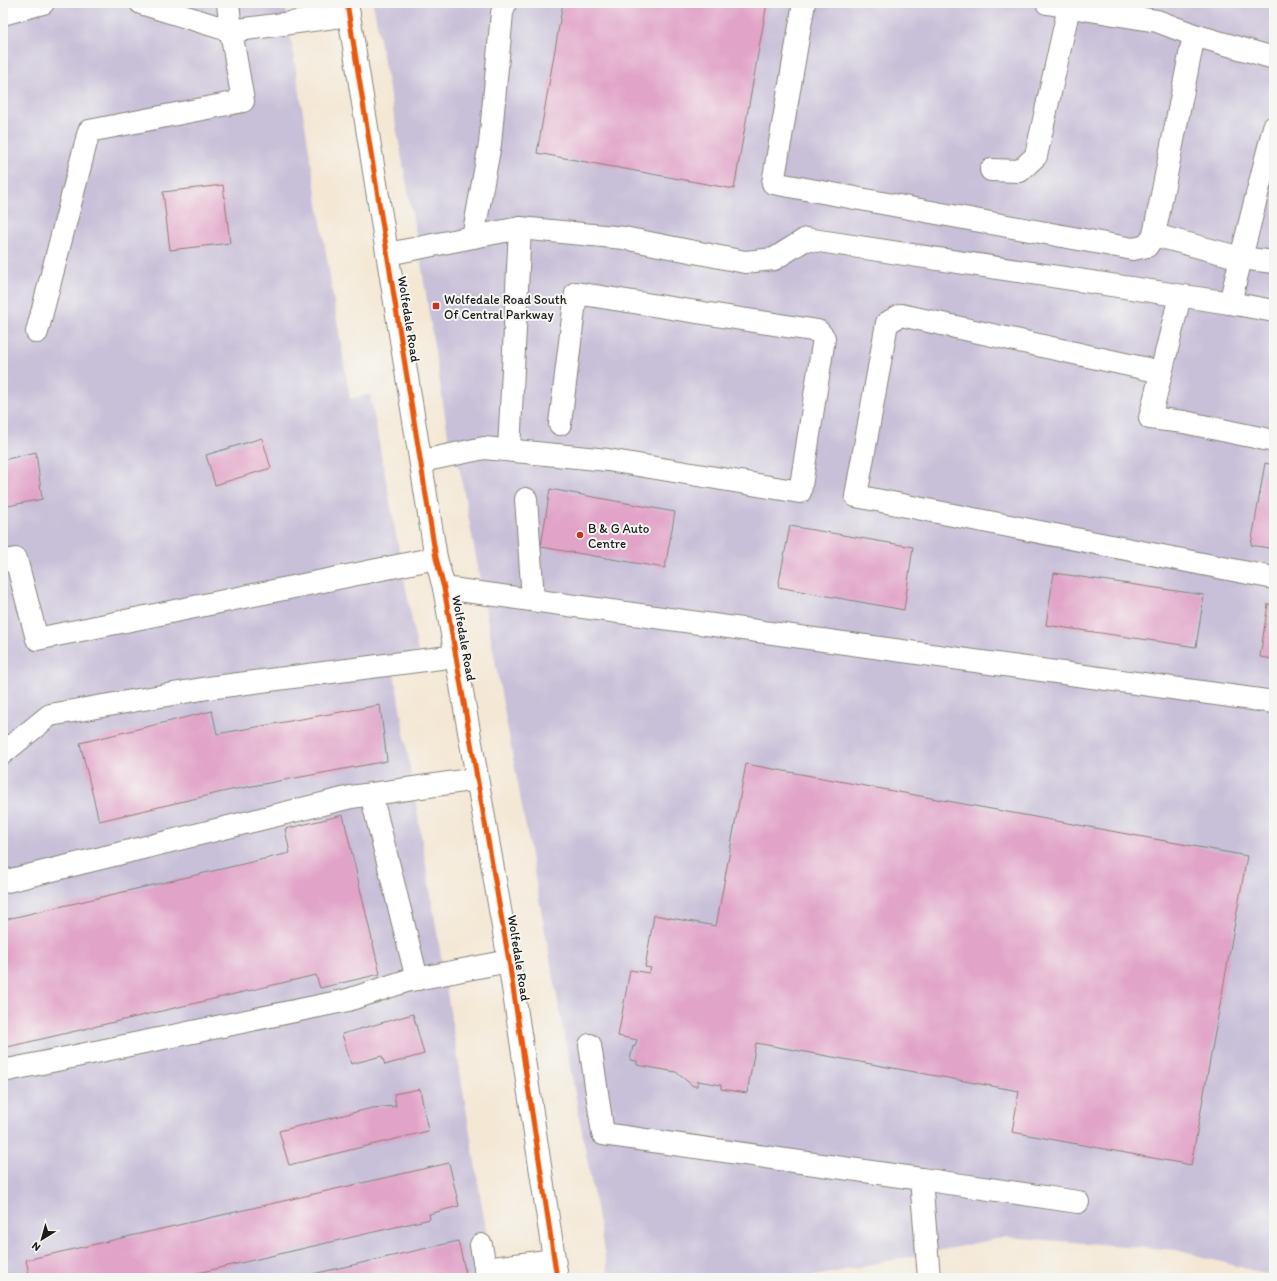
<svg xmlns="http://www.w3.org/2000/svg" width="1277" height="1281" viewBox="0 0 1277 1281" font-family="Itim,sans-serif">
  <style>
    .industrial { fill: #c8bfd8 }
    .building { fill: #e1a3c8 }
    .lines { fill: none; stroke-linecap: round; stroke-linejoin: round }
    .minor-casing { stroke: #888278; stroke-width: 24 }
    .minor { stroke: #fff; stroke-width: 22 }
    .cycleway-casing { stroke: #f6f6f2; stroke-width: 8 }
    .cycleway { stroke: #e8590c; stroke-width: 5 }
    .poi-dot { fill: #c8321e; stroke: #f6f6f2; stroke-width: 1.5 }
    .labels { text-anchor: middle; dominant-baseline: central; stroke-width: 4; stroke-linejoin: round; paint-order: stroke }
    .poi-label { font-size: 13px; fill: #1c1c1c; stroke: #f6f6f2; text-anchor: start }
    .street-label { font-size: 13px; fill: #1c1c1c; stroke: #f6f6f2 }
  </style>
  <rect width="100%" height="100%" fill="#f6f6f2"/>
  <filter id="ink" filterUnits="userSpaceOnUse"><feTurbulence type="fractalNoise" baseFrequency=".025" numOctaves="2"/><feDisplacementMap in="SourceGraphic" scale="8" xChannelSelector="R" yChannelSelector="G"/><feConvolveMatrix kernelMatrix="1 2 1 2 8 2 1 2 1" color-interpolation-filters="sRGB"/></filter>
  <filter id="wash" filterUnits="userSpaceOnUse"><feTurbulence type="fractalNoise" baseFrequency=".012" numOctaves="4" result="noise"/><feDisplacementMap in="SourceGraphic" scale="16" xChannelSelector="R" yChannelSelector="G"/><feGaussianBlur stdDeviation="0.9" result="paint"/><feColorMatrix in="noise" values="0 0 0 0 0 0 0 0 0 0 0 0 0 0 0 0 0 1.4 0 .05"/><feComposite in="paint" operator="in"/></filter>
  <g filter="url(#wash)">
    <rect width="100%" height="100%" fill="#f4e8d5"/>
    <g class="industrial">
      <polygon points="3,3 285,3 350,399 370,394 418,653 392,659 494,1278 3,1278"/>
      <polygon points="373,3 1274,3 1274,1276 1176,1250 1006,1237 806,1278 609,1278 460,471 451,454 419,250"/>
    </g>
    <g id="blocks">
      <g class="building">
        <polygon points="563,3 767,3 734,189 537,153"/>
        <polygon points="223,185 230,243 170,250 163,192"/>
        <polygon points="262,438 271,468 215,485 206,455"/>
        <polygon points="36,452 42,499 3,507 3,460"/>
        <polygon points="1265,463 1274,465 1274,549 1251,545"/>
        <polygon points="550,489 675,512 665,568 541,547"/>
        <polygon points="790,526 913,547 904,610 778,587"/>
        <polygon points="1054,573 1204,595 1196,647 1046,625"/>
        <polygon points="1268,604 1274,605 1274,659 1260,657"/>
        <polygon points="380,705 387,761 231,790 99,821 80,743 212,711 217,734"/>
        <polygon points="746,764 1247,856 1191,1165 1012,1132 1019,1091 756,1043 747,1093 721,1089 721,1085 698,1081 697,1086 693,1086 676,1072 637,1065 637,1061 630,1060 633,1046 635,1047 637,1040 618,1036 630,970 649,973 651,968 645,967 654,915 716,926"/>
        <polygon points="343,815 380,974 320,988 316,975 3,1048 3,920 290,853 285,829"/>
        <polygon points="413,1014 424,1054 385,1065 382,1056 351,1064 342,1034"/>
        <polygon points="420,1089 428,1131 289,1165 279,1131 372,1108 396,1106 394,1094"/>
        <polygon points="449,1163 459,1206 429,1214 430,1219 176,1278 30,1278 26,1260"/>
        <polygon points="458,1241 467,1278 301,1278 300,1277"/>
      </g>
    </g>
  </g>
  <g filter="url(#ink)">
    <use href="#blocks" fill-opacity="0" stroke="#888278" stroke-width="1"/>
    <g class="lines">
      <defs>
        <g id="minor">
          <polyline points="141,3 231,31 228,3"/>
          <polyline points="347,3 436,558 444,588 509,961 557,1278"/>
          <polyline points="804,3 773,183 1133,249 1147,246 1154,235"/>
          <polyline points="1047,3 1157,21 1194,35"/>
          <polyline points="3,14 43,3"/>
          <polyline points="1274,58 1194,35 1154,235 1241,258 1274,127"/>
          <polyline points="991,170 1020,171 1036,156 1069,7"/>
          <polyline points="473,237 520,228 624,238 745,262 774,259 806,239 1230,303 1274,311"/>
          <polyline points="388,254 473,237 490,144 502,13 505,3"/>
          <polyline points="1180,296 1150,418 1184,422 1274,441"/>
          <polyline points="1230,303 1241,258 1274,262"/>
          <polyline points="37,332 89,131 243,101 231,31 349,15"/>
          <polyline points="1161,372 901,315 887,323 856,496 1274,578"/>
          <polyline points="509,450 520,228"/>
          <polyline points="422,461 484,448 608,460 800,492 824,338 818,331 576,293 560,424"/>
          <polyline points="526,499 533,599"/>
          <polyline points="3,561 16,559 37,639 436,558"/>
          <polyline points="444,588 1274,702"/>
          <polyline points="3,753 50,715 208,688 456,656"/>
          <polyline points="371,794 417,979"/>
          <polyline points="3,882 351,797 477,779"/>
          <polyline points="590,1045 603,1134 921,1179 929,1278"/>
          <polyline points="3,1071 348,1000 406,981 509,961"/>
          <polyline points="921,1179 1078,1202"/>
          <polyline points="481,1245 487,1278"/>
          <polyline points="485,1269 554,1260"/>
        </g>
      </defs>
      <use href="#minor" class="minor-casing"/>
      <use href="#minor" class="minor"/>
      <defs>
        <polyline id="cycleway" points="347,3 436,558 444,588 509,961 557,1278"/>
      </defs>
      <use href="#cycleway" class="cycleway-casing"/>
      <use href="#cycleway" class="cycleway"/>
    </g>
  </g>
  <g class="poi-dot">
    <rect x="432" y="302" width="8" height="8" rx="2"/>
    <circle cx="580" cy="535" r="4"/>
  </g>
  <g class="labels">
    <g class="poi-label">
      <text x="444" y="299">Wolfedale Road South<tspan x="444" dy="15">Of Central Parkway</tspan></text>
      <text x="588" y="528">B &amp; G Auto<tspan x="588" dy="15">Centre</tspan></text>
    </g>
    <g class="street-label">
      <text transform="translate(409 319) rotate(81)">Wolfedale Road</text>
      <text transform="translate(464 638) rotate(80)">Wolfedale Road</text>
      <text transform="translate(519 958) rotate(81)">Wolfedale Road</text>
    </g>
  </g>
  <rect width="1277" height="1281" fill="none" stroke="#f6f6f2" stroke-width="16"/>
  <g transform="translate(42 1239) rotate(217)" stroke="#f6f6f2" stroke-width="3" paint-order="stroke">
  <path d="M0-3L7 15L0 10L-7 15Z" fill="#1c1c1c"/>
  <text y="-6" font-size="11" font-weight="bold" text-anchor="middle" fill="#1c1c1c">N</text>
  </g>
</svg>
